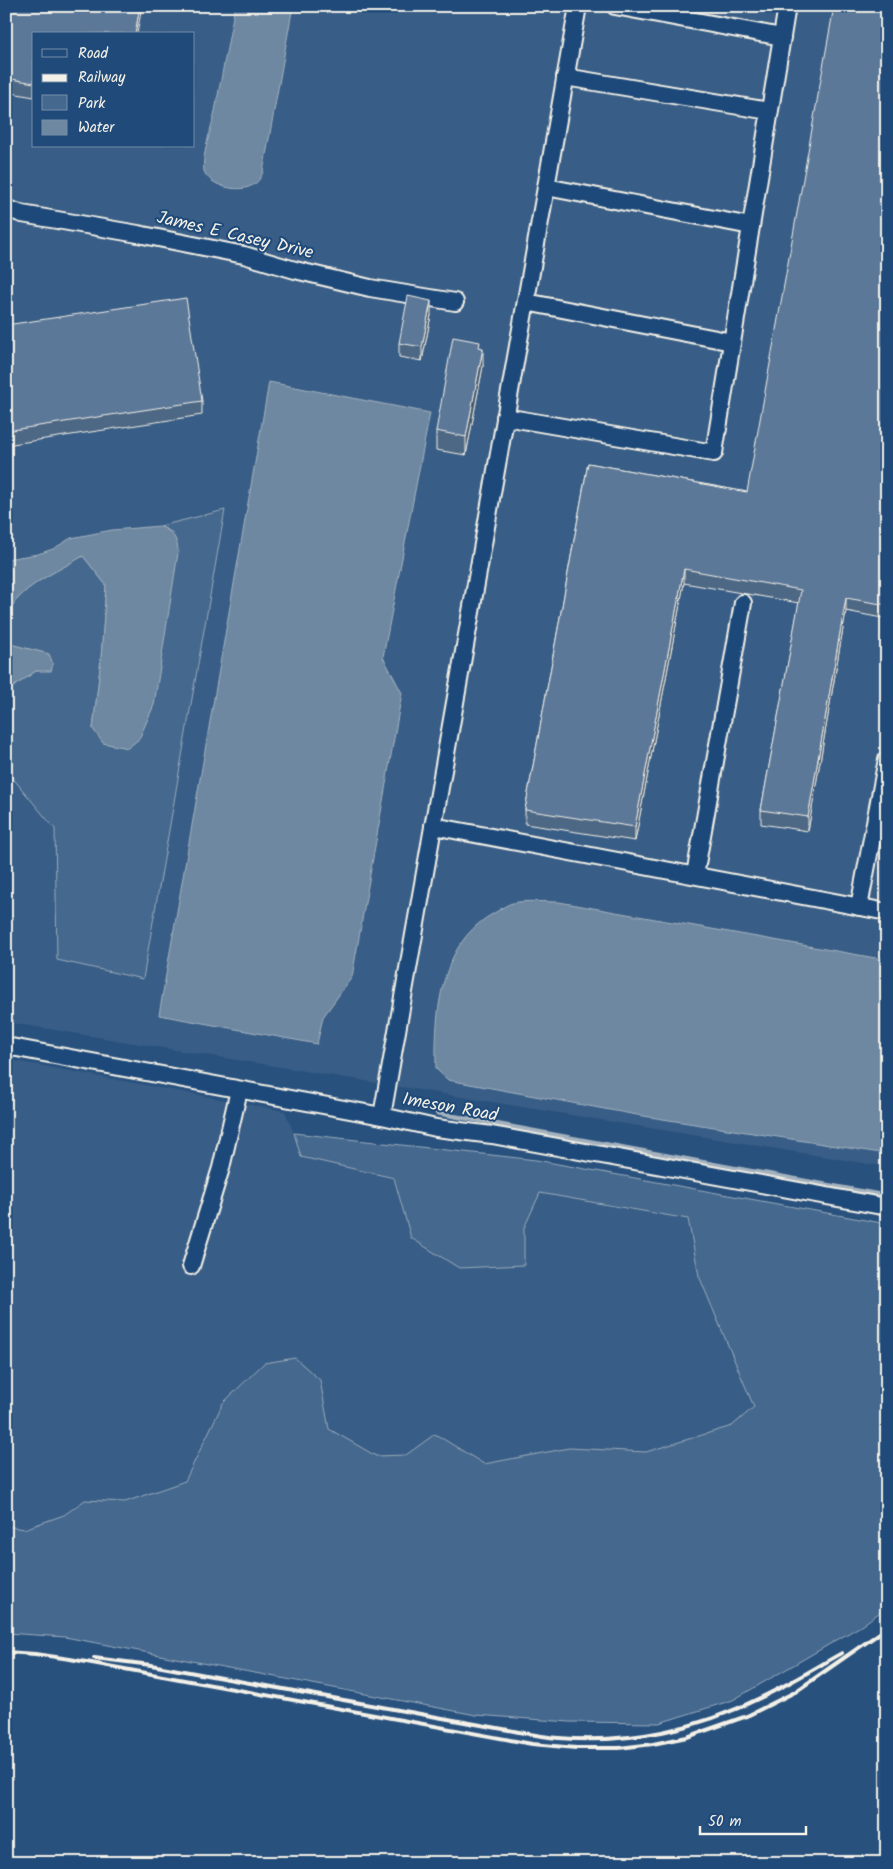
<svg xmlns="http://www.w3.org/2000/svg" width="893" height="1869" viewBox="0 0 893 1869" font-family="Kalam,sans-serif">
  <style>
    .built { fill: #375d86; fill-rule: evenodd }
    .green { fill: #45688e; stroke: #9cacbb }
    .water { fill: #6e88a2; stroke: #a4b2be }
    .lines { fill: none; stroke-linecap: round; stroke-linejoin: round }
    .stream { stroke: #a4b2be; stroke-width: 4.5 }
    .minor-casing { stroke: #f4f1e8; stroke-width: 20 }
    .minor { stroke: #1f4a7a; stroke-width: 16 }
    .rail { stroke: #f4f1e8; stroke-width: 4 }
    .wall { fill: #4e6784; stroke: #f4f1e8 }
    .shaded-wall { fill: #40546b; stroke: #f4f1e8 }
    .building { fill: #5b7899; stroke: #f4f1e8 }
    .labels { text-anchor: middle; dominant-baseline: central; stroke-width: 4; stroke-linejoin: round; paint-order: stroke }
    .street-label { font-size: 18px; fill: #f4f1e8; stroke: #1f4a7a }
  </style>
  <rect width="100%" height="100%" fill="#28517e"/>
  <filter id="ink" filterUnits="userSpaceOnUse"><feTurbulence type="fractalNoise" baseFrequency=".02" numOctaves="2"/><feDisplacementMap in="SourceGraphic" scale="10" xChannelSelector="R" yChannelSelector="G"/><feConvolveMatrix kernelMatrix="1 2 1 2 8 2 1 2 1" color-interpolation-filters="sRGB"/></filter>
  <g filter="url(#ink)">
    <g class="built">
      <path d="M6,6H887V1167L6,1022V770L55,829L57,960L143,979L225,510L160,526L112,530L71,538L53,549L38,554L6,559ZM34,34H194V146H34Z"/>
      <polygon points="6,1059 285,1111 294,1133 301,1157 394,1178 411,1238 524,1265 524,1228 539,1193 688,1219 699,1276 755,1407 733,1426 646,1452 569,1448 484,1464 435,1434 406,1455 376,1456 328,1429 320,1380 295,1358 264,1363 223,1403 185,1481 125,1502 85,1500 64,1515 24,1529 6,1526"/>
    </g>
    <g class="green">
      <path d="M225,510L143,979L57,960L55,829L6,770V690L10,689L36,671L51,670L48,654L6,643C6,634 5,623 7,615C15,589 61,569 83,556L106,585L101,659L93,729L173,533L160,526Z"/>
      <polygon points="294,1133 536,1160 887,1224 887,1607 861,1626 733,1700 659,1723 570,1722 476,1715 65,1637 6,1633 6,1526 24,1529 64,1515 85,1500 125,1502 185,1481 223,1403 264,1363 295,1358 320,1380 329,1429 376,1456 406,1455 435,1434 484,1464 569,1448 646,1452 732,1426 754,1407 699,1276 688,1219 540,1193 524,1228 524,1265 459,1268 411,1238 394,1178 301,1157"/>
    </g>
    <g class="water">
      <path d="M235,6H293L263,172C260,179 258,183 251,186C238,193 209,186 204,171C201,158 212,126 215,111C222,76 228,41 235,6Z"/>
      <polygon points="269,382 430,413 383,657 402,693 352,977 323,1017 317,1044 159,1015"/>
      <path d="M160,526C173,533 178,538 178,553L154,705L139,739L128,748L103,743L93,729L101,659L106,585L83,556C55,573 19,586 6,617V559L38,554L53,549L71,538L112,530Z"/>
      <polygon points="6,643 49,654 53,664 51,671 36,671 10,689 6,690"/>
      <path d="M559,902L887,960V1154L637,1115L448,1080L436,1069C435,1012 439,942 496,912C501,909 507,904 513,903C526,900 545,902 559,902Z"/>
    </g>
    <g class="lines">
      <polyline class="stream" points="437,1113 887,1196"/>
      <defs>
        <g id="minor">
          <polyline points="615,6 782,37"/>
          <polyline points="565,77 769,111"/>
          <polyline points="546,187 751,226"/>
          <polyline points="6,208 22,214 138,234 244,255 295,270 370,288 455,302"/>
          <polyline points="526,302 732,342"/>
          <polyline points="505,417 714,453 787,6"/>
          <polyline points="433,826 887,912"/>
          <polyline points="695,875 743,603"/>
          <polyline points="859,907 887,759"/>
          <polyline points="6,1046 382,1116 436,1128 492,1135 887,1207"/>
          <polyline points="382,1116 578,6"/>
          <polyline points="191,1266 221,1168 239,1090"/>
        </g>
      </defs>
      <use href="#minor" class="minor-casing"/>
      <use href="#minor" class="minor"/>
      <g class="rail">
        <polyline points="6,1652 35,1654 70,1659 532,1744 576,1748 619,1748 653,1744 687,1737 747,1716 795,1692 887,1628"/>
        <path d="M94,1658L151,1665L514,1731C529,1734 544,1737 559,1738C629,1744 699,1729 762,1697C789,1684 815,1668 842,1653"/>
      </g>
    </g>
    <g class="wall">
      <polygon points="6,6 34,34 34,97 6,92"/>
      <polygon points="887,6 887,619 846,611 808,831 761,824 761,810 799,603 684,583 635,841 525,824 525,810 588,463 747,492"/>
      <polygon points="431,315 422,361 399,357 399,343"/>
      <polygon points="6,325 202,401 202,415 6,445"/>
      <polygon points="480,347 483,366 466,455 436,450 436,431"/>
    </g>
    <g class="shaded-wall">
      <polygon points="140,6 142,6 137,34 135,34"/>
      <polygon points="431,301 431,315 422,361 422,347"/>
      <polygon points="483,348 483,366 466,455 466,437"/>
      <polygon points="684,569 684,583 635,841 635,827"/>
      <polygon points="846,598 846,611 808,831 808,817"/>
    </g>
    <g class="building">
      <polygon points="6,6 140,6 135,34 34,34 34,83 6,78"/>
      <polygon points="834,6 887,6 887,605 846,598 808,817 761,810 801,590 684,569 635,827 525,810 588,463 747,492"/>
      <polygon points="408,296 431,301 422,347 399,343"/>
      <polygon points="186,298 202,401 6,431 6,325"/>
      <polygon points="453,337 480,342 479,347 483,348 466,437 436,431"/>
    </g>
  </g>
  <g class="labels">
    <g class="street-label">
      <text transform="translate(235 236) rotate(13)">James E Casey Drive</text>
      <text transform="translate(450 1108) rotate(10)">Imeson Road</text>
    </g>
  </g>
  <rect width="893" height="1869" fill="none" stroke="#1f4a7a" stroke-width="25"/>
  <rect x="12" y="12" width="868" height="1844" fill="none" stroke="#f4f1e8" stroke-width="2" filter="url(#ink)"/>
  <rect x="32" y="32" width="162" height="115" fill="#1f4a7a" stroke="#748da6"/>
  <rect x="42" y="49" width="25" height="8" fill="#1f4a7a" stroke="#748da6"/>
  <text x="78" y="58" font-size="15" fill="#f4f1e8">Road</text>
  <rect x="42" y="74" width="25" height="8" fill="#f4f1e8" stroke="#748da6"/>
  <text x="78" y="82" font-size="15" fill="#f4f1e8">Railway</text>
  <rect x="42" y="95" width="25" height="15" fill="#45688e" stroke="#748da6"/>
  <text x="78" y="108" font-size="15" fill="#f4f1e8">Park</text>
  <rect x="42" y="120" width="25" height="15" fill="#6e88a2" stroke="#748da6"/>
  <text x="78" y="132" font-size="15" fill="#f4f1e8">Water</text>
  <path d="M700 1826v8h106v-8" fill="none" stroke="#f4f1e8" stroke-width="2.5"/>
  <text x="708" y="1826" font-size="15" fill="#f4f1e8" stroke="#1f4a7a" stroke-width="4" paint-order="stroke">50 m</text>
</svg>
